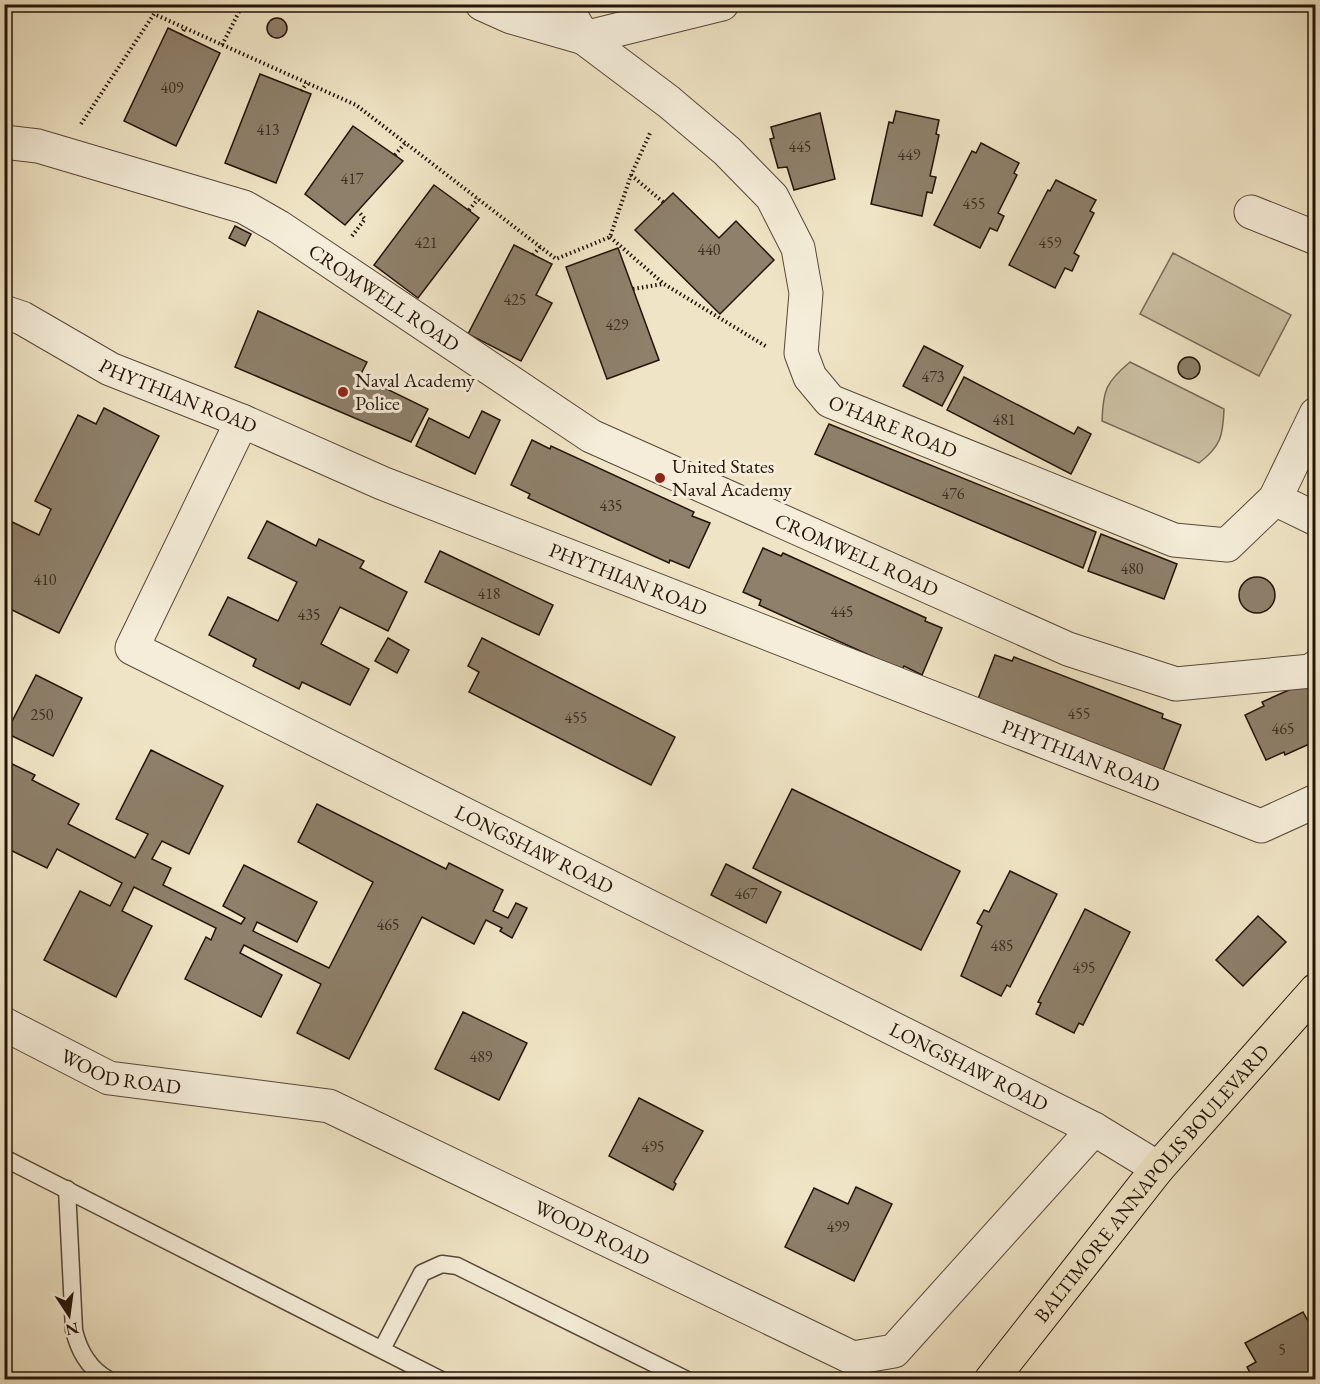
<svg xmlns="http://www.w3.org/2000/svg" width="1320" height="1384" viewBox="0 0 1320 1384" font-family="'EB Garamond',serif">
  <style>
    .green { fill: #ccc1a5; stroke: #786a56; stroke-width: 1.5 }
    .building { fill: #8e806a; stroke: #241408; stroke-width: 1.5 }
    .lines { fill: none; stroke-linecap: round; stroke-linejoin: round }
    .lane-casing { stroke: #574837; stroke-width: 19 }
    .street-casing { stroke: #574837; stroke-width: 35 }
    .primary-casing { stroke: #241408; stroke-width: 35 }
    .path { stroke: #241408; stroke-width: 4; stroke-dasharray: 1.5 3; stroke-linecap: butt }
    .lane { stroke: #f5edd9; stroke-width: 16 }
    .street { stroke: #f5edd9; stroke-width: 33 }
    .primary { stroke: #efe4c5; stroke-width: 33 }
    .poi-dot { fill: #8f2418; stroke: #f5edd9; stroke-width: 2 }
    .labels { text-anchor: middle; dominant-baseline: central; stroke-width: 6; stroke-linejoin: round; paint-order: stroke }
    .number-label { font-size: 16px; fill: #3e2f20 }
    .street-label { font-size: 20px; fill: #241408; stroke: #f5edd9 }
    .poi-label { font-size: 20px; fill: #241408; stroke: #f5edd9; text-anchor: start }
  </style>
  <rect width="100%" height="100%" fill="#efe4c5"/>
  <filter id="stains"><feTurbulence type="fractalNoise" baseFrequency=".00333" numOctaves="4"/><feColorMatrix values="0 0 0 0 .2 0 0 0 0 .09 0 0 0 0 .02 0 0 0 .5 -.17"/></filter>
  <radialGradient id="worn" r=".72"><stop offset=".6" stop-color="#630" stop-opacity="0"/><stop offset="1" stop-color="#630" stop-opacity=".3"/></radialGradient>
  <g class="green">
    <polygon points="1173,253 1291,315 1259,376 1140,314"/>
    <path d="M1130,362L1224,409C1223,436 1221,446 1199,463L1102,421C1103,390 1106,382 1130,362Z"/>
  </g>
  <g class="building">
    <circle cx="277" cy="28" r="10"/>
    <polygon points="168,28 220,53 176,146 124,121"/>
    <polygon points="260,74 311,94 276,183 225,163"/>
    <polygon points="896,111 939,120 936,134 939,135 930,176 936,177 932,193 927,192 922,216 871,204 889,122 893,123"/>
    <polygon points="820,113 835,179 794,190 787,167 778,168 770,139 774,138 771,127"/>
    <polygon points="353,126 403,161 345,225 305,194"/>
    <polygon points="981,143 1019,163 1014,173 1017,175 998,213 1004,216 997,231 990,228 980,248 934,225 972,151 976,153"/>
    <polygon points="1056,180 1096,200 1090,211 1094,213 1074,253 1079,256 1072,271 1065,268 1055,288 1009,265 1048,190 1050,191"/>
    <polygon points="434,185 479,218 418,298 374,265"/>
    <polygon points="673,193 719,238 736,221 774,260 720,314 635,230"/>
    <polygon points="235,226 251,234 245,246 229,238"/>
    <polygon points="514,245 552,264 536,295 552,303 521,361 468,334"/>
    <polygon points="618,248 659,360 607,379 566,267"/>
    <polygon points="258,311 367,362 360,376 428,409 411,442 235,367"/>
    <polygon points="924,346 963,366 942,406 903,386"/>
    <circle cx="1189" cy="368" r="11"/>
    <polygon points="964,377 1074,434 1078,427 1091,434 1071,474 947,410"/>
    <polygon points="104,408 159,436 59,633 4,606 4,518 39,535 51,509 35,501 78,415 96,424"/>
    <polygon points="482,411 500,420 475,474 416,446 429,418 469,438"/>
    <polygon points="829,424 1096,532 1083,568 815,454"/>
    <polygon points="532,440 550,449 551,446 694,512 692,516 710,523 689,568 670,560 669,563 610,536 528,498 530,494 511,485"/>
    <polygon points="267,521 316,546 319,539 364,561 360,568 407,592 388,631 340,607 321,644 369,669 350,705 302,682 299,689 253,666 256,659 209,635 228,597 278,621 297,582 248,558"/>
    <polygon points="1101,534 1177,564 1164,599 1088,571"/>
    <polygon points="763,548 781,556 783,553 926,618 925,621 942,628 922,675 904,666 902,670 759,605 761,600 743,592"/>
    <polygon points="440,551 553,605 539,635 425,582"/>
    <circle cx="1257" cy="595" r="18"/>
    <polygon points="388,638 409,650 397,673 375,661"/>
    <polygon points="482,638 675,737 651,785 469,692 479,672 468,666"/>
    <polygon points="995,655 1012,661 1014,657 1163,714 1162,718 1181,725 1163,771 978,699"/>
    <polygon points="36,675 82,698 53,756 6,733"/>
    <polygon points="1316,678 1316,741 1285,755 1284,752 1266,760 1245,715 1264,706 1262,702"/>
    <polygon points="151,750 223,786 189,854 162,841 152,859 171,868 163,885 241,924 245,918 223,906 244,865 317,902 297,942 257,922 253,931 329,968 373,882 298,842 317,804 446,869 449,863 503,890 493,911 508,918 516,903 527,908 512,938 500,931 502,928 486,920 474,944 422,917 349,1059 297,1033 321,984 244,945 240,953 282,975 261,1017 185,979 206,937 211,940 216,928 134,887 122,911 152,926 116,997 44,960 80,891 110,906 122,883 57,849 47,868 4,847 4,760 35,775 32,780 79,804 68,824 135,858 148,834 116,819"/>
    <polygon points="792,789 960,871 921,950 753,868"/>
    <polygon points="726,864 781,892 766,923 711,895"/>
    <polygon points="1010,871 1057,894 1010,987 1007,985 1001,996 961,976 982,926 977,923 984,910 989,912"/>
    <polygon points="1085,909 1130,932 1083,1025 1079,1023 1074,1033 1036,1014 1041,1003 1038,1002"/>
    <polygon points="1258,916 1286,942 1243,986 1216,960"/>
    <polygon points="463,1012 527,1043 499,1100 435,1069"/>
    <polygon points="639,1098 703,1131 674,1182 676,1184 673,1190 609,1156"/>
    <polygon points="856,1187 892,1204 854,1281 785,1247 814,1188 848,1204"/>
    <polygon points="1303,1312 1316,1335 1316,1355 1309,1358 1316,1380 1254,1380 1247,1367 1256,1362 1245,1343"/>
  </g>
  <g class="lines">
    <defs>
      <g id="lane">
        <polyline points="4,1158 441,1380"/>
        <path d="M67,1189L74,1330C79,1352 89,1369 109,1380"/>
        <polyline points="382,1349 422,1273 442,1264 457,1266 687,1380"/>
      </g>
      <g id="street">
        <polyline points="482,4 511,17 584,38 722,4"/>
        <path id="s1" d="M564,4L584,38L669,102L727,151L772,197L798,248L806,293L801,353L810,377L830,401L1174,540L1227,545L1275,499L1316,414"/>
        <path id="s2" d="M4,142L38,146L244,207L279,227L591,436L1068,649L1176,684L1311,671L1316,667"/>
        <polyline points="1251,212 1316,238"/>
        <path id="s3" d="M4,312L22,318L110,369L242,421L382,483L1261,826L1316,801"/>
        <path id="s4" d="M242,421L132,648L1094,1129L1158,1168"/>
        <polyline points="1275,499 1316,519"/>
        <path id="s5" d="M4,1024L109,1078L329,1106L853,1358L894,1351L1094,1129"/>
      </g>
      <g id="primary">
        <path id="s6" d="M991,1380L1158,1168L1316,990"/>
      </g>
    </defs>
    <use href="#lane" class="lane-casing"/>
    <use href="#street" class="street-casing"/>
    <use href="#primary" class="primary-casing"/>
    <g class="path">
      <polyline points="181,35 185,28"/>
      <polyline points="222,45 243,4"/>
      <polyline points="301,91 307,83"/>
      <polyline points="81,124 154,14 356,105 556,259 610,237 631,175 651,131"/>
      <polyline points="395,155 405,143"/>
      <polyline points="631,175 663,202"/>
      <polyline points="469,210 478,199"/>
      <polyline points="352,236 365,219 358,211"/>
      <polyline points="610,237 664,284 767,347"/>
      <polyline points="533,255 540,247"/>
      <polyline points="633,289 663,284"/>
    </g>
    <use href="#lane" class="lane"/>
    <use href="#street" class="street"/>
    <use href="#primary" class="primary"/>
  </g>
  <g class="poi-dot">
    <circle cx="343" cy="392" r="6"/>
    <circle cx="660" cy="478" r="6"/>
  </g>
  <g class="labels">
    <g class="number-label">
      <text x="172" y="87">409</text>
      <text x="268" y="129">413</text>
      <text x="800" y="146">445</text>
      <text x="909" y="154">449</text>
      <text x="352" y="178">417</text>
      <text x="974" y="203">455</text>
      <text x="426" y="242">421</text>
      <text x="1050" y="242">459</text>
      <text x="709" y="249">440</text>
      <text x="515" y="299">425</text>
      <text x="617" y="324">429</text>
      <text x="933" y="376">473</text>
      <text x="1004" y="419">481</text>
      <text x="953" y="493">476</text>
      <text x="611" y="505">435</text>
      <text x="1132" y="568">480</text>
      <text x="45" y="579">410</text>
      <text x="489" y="593">418</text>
      <text x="842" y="611">445</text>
      <text x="309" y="614">435</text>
      <text x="1079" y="713">455</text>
      <text x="42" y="714">250</text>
      <text x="576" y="717">455</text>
      <text x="1283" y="728">465</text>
      <text x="746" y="893">467</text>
      <text x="388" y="924">465</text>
      <text x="1002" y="945">485</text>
      <text x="1084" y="967">495</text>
      <text x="481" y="1056">489</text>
      <text x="653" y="1146">495</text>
      <text x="838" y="1226">499</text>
      <text x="1282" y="1349">5</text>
    </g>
    <g class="street-label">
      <text stroke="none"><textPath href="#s2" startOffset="416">CROMWELL ROAD</textPath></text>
      <text stroke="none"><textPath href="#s3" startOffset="194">PHYTHIAN ROAD</textPath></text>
      <text stroke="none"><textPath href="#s1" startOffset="574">O'HARE ROAD</textPath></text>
      <text stroke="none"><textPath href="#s2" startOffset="956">CROMWELL ROAD</textPath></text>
      <text stroke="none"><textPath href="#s3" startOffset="680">PHYTHIAN ROAD</textPath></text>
      <text stroke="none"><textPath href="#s3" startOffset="1166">PHYTHIAN ROAD</textPath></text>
      <text stroke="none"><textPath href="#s4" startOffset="702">LONGSHAW ROAD</textPath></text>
      <text stroke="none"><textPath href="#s4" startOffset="1188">LONGSHAW ROAD</textPath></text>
      <text stroke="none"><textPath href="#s5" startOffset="128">WOOD ROAD</textPath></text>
      <text stroke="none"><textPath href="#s6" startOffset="254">BALTIMORE ANNAPOLIS BOULEVARD</textPath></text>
      <text stroke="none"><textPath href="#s5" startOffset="632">WOOD ROAD</textPath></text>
    </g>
    <g class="poi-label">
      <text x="355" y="380">Naval Academy<tspan x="355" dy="23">Police</tspan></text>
      <text x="672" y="466">United States<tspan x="672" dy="23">Naval Academy</tspan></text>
    </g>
  </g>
  <rect width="1320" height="1384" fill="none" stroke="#efe4c5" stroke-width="24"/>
  <rect x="6" y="6" width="1308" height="1372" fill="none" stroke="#241408" stroke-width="3"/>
  <rect x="12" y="12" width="1296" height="1360" fill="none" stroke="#241408" stroke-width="1.5"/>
  <g transform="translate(69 1315) rotate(167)" stroke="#f5edd9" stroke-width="4.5" paint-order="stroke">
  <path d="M0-4.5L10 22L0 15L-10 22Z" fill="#241408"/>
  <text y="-9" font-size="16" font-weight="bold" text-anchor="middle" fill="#241408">N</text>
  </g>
  <rect width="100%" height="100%" filter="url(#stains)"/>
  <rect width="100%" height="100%" fill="url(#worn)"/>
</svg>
